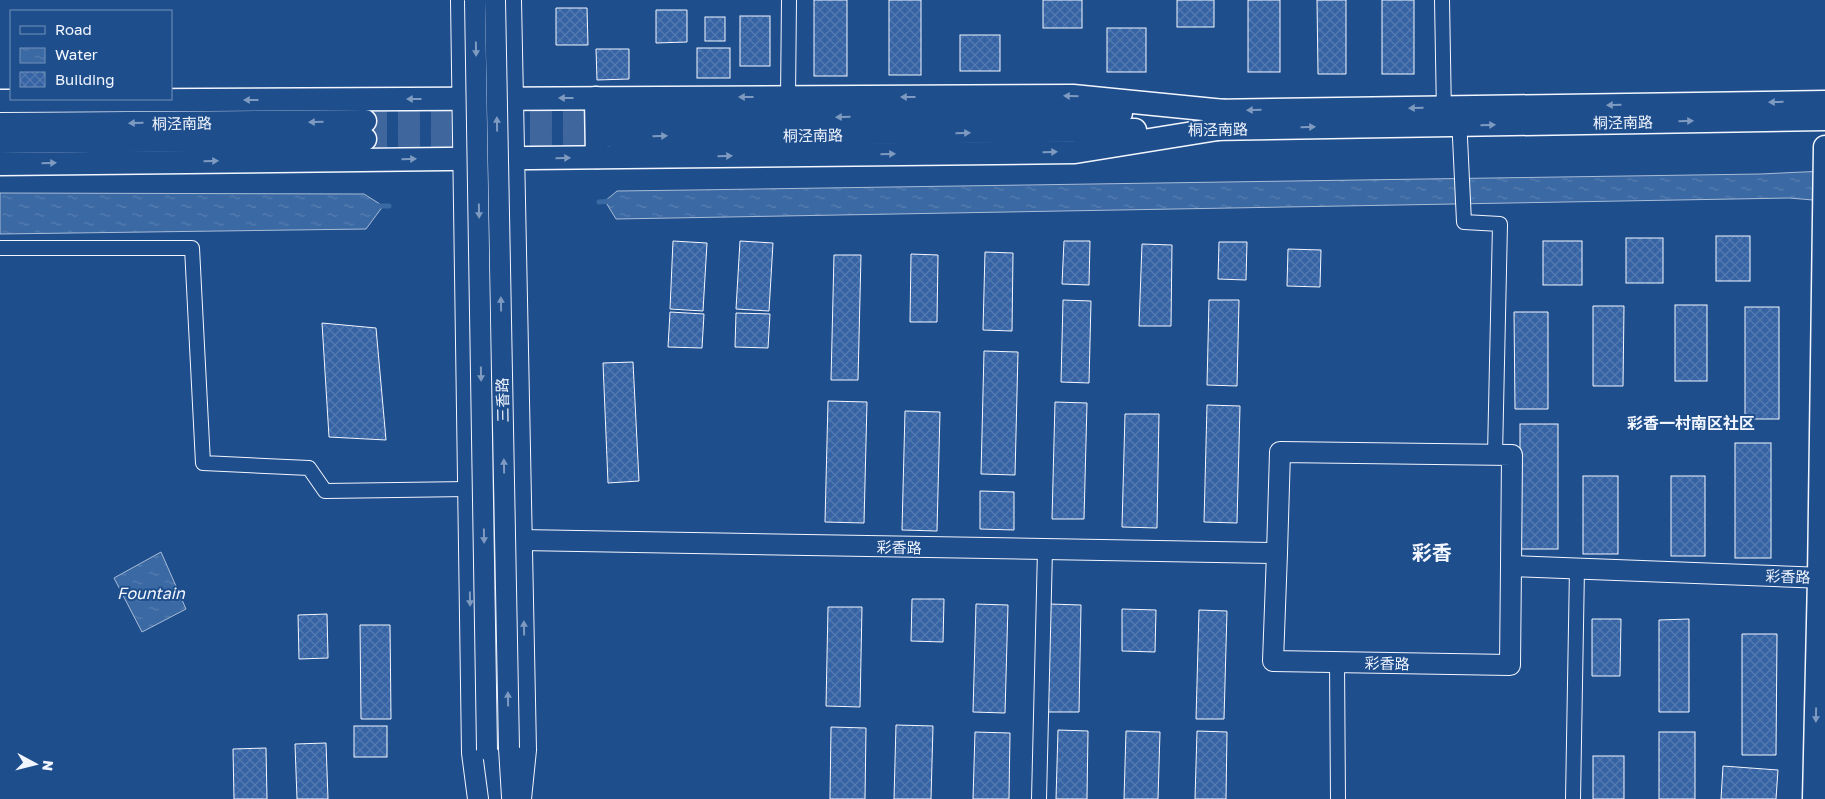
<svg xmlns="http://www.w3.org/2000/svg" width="1825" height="799" viewBox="0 0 1825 799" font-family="'Golos Text','Noto Sans SC',sans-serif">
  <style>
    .water { fill: url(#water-ripples); stroke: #a8bbd7 }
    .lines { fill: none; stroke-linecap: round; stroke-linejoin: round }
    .stream { stroke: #3b69a3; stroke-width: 5 }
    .building { fill: url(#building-cross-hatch); stroke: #f2f6ff }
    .primary-tunnel { stroke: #3f679d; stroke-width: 22; stroke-dasharray: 22 11; stroke-linecap: butt }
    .street-casing { stroke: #f2f6ff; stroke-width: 16 }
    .secondary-casing { stroke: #f2f6ff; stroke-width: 22 }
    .primary-casing { stroke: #f2f6ff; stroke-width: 25 }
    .street { stroke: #1f4e8c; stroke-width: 14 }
    .secondary { stroke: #1f4e8c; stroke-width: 20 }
    .primary { stroke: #1f4e8c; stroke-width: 22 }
    .secondary-bridge-casing { stroke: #f2f6ff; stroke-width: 22; stroke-linecap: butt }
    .secondary-bridge { stroke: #1f4e8c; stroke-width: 20 }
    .oneway { fill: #7e9ac0 }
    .labels { text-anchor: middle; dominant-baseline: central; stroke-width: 4; stroke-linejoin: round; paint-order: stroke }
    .street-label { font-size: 15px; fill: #f2f6ff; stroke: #1f4e8c }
    .neighbourhood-label { font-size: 16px; font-weight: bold; fill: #f2f6ff; stroke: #1f4e8c }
    .water-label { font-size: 16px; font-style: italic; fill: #f2f6ff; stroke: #1f4e8c }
    .district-label { font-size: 20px; font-weight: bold; fill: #f2f6ff; stroke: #1f4e8c }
  </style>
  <defs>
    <pattern id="water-ripples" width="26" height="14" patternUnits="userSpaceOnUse" patternTransform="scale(1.25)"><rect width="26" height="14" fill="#3b69a3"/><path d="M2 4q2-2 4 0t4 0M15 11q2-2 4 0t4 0" fill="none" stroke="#587fb1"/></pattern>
    <pattern id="building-cross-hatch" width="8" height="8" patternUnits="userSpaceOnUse" patternTransform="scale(1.25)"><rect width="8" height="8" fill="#3563a3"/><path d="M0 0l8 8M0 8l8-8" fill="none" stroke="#537ab1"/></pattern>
  </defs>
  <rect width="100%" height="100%" fill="#1f4e8c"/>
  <g class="water">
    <polygon points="1825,171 1825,201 1789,198 616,219 605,201 617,191 692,190 1760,174"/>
    <polygon points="0,193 364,194 383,206 366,229 0,234"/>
    <polygon points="161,552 186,609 142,632 114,578"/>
  </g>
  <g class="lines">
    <g class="stream">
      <polyline points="599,202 612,201"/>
      <polyline points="377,206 389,206"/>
    </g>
  </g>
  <g class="building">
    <rect x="814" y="0" width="33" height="76"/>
    <rect x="889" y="0" width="32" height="75"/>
    <rect x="1043" y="0" width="39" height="28"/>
    <rect x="1177" y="0" width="37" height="27"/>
    <rect x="1248" y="0" width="32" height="72"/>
    <polygon points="1317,0 1346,0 1346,74 1318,74"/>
    <rect x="1382" y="0" width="32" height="74"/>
    <polygon points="556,8 587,8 588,45 556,45"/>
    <polygon points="656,10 687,10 687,42 656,43"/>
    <rect x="740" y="16" width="30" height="50"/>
    <rect x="705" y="17" width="20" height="24"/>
    <rect x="1107" y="28" width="39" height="44"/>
    <rect x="960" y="35" width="40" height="36"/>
    <rect x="697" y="48" width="33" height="30"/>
    <polygon points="596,49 629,49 629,79 597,80"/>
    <rect x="1716" y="236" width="34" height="45"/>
    <rect x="1626" y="238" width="37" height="45"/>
    <polygon points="673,241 707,243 703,311 670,309"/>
    <polygon points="740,241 773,243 769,311 736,309"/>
    <polygon points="1064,241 1090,241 1089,285 1062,284"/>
    <rect x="1543" y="241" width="39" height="44"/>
    <polygon points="1219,242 1247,242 1246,280 1218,279"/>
    <polygon points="1142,244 1172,245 1171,326 1139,326"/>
    <polygon points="1288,249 1321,250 1320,287 1287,286"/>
    <polygon points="985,252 1013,253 1012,331 983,330"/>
    <polygon points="911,254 938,255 937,322 910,322"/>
    <polygon points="834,255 861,255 858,380 831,380"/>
    <polygon points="1063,300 1091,301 1089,383 1061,382"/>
    <polygon points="1209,300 1239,300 1237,386 1207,385"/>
    <rect x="1675" y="305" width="32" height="76"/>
    <polygon points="1593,306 1624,306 1623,386 1593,386"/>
    <rect x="1745" y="307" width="34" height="112"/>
    <polygon points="670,312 704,314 702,348 668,347"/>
    <polygon points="1514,312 1548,312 1548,409 1515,409"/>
    <polygon points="736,313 770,314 768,348 735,347"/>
    <polygon points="322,323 376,328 386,440 329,437"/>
    <polygon points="984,351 1018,352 1015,475 981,474"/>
    <polygon points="633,362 639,481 608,483 603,363"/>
    <polygon points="828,401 867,402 864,523 825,522"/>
    <polygon points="1055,402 1087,403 1084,519 1052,519"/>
    <polygon points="1207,405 1240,406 1237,523 1204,522"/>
    <polygon points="905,411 940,412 937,531 902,530"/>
    <polygon points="1125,414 1159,414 1157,528 1122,527"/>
    <rect x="1520" y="424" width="38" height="125"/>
    <rect x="1735" y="443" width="36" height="115"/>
    <rect x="1583" y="476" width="35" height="78"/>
    <rect x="1671" y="476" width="34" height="80"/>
    <polygon points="980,491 1014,492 1014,530 980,529"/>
    <polygon points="912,599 944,599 943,642 911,641"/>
    <polygon points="976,604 1008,605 1005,713 973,712"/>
    <polygon points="1050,604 1081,605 1079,712 1047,712"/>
    <polygon points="828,607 862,607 860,707 826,706"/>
    <polygon points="1122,609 1156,610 1155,652 1122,651"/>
    <polygon points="1199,610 1227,611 1224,719 1196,719"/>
    <polygon points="327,614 328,658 299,659 298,615"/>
    <polygon points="1592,619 1621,619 1620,676 1592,676"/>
    <polygon points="1689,619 1689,712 1659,712 1659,620"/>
    <polygon points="360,625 390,625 391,719 361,719"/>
    <polygon points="1742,634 1777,634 1776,755 1742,755"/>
    <polygon points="896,725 933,726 931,799 894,799"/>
    <rect x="354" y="726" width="33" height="31"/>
    <polygon points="831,727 866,728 865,799 830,799"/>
    <polygon points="1058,730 1088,731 1087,799 1056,799"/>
    <polygon points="1126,731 1160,732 1158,799 1124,799"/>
    <polygon points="1197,731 1227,732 1226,799 1195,799"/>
    <polygon points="975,732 1010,733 1009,799 973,799"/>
    <rect x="1659" y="732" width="36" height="67"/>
    <polygon points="326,743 328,799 297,799 295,744"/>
    <polygon points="266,748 267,799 234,799 233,749"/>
    <rect x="1593" y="756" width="31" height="43"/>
    <polygon points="1723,766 1778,770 1776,799 1721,799"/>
  </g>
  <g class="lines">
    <g class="primary-tunnel">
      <polyline points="365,121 612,119"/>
      <polyline points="365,139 612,136"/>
    </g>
    <defs>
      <g id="street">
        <polyline points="1442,0 1444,114"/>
        <polyline points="788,97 789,0"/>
        <polyline points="1459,117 1464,222 1500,224 1495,455"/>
        <polyline points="0,248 192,248 203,463 309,468 325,491 468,489"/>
        <polyline points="1337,662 1338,799"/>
        <polyline points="1039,799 1045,549"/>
        <polyline points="1573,799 1577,568"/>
      </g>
      <g id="secondary">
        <polyline points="461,0 472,753 478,799"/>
        <polyline points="511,0 526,750 521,799"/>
        <polyline points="521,540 1277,553 1273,661 1510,665 1511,566 1825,578"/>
        <polyline points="1277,553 1280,452 1512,455 1511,566"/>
        <polyline points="509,748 512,797"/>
      </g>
      <g id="primary">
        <polyline points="596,98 597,157"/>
        <polyline points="0,101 1073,96 1224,111"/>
        <polyline points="1210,111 1825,102"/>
        <polyline points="612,119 1121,113"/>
        <polyline points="0,124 365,121"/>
        <polyline points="1210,129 1825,119"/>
        <polyline points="612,136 1135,130"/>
        <polyline points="0,142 365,139"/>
        <polyline points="0,164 1075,152 1224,128"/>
        <polyline points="1814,799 1819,578 1825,147"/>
      </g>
    </defs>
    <use href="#street" class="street-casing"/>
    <use href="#secondary" class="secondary-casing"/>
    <use href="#primary" class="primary-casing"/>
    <use href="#street" class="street"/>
    <use href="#secondary" class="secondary"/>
    <use href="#primary" class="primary"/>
    <defs>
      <g id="secondary-bridge">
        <polyline points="475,0 487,750"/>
        <polyline points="495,0 509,748"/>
      </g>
    </defs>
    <use href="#secondary-bridge" class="secondary-bridge-casing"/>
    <use href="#secondary-bridge" class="secondary-bridge"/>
  </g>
  <defs><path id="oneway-solid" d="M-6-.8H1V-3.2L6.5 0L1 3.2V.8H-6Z" transform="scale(1.25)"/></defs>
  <g class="oneway">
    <use href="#oneway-solid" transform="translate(476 49) rotate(89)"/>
    <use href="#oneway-solid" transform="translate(1071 96) rotate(-178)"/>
    <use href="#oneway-solid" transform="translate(746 97) rotate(180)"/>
    <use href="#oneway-solid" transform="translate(908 97) rotate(180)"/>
    <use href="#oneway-solid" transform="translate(566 98) rotate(180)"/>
    <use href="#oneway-solid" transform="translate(414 99) rotate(180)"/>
    <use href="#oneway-solid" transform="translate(251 100) rotate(180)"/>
    <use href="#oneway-solid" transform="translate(1776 102) rotate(179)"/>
    <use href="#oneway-solid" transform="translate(1614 105) rotate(179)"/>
    <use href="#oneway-solid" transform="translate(1416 108) rotate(179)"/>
    <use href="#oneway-solid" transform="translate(1254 110) rotate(179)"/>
    <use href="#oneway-solid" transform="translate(843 117) rotate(179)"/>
    <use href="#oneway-solid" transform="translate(1686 121) rotate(-1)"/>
    <use href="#oneway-solid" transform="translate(316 122) rotate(179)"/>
    <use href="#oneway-solid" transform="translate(136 123) rotate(179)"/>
    <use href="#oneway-solid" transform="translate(497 124) rotate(-91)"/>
    <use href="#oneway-solid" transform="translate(1488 125) rotate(-1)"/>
    <use href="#oneway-solid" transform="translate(1308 127) rotate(-1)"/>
    <use href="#oneway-solid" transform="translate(963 133) rotate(-1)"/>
    <use href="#oneway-solid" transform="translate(660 136) rotate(-1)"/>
    <use href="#oneway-solid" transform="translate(1050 152) rotate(-1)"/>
    <use href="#oneway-solid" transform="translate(888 154) rotate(-1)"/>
    <use href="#oneway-solid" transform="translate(725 156) rotate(-1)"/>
    <use href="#oneway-solid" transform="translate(563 158) rotate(-1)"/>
    <use href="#oneway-solid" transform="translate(409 159) rotate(-1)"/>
    <use href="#oneway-solid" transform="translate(211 161) rotate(-1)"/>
    <use href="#oneway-solid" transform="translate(49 163) rotate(-1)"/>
    <use href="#oneway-solid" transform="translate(479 211) rotate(89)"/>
    <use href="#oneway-solid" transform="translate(501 304) rotate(-91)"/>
    <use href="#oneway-solid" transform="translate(481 374) rotate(89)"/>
    <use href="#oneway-solid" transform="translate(504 466) rotate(-91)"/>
    <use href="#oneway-solid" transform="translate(484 536) rotate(89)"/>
    <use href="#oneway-solid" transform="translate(470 599) rotate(89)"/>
    <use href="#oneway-solid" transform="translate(524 628) rotate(-91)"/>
    <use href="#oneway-solid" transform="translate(508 699) rotate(-91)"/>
    <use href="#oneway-solid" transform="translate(1816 715) rotate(91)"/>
  </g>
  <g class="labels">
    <g class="street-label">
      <text transform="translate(1623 122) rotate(-1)">桐泾南路</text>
      <text transform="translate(182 123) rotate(-1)">桐泾南路</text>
      <text transform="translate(1218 129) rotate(-1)">桐泾南路</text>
      <text transform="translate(813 135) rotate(-1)">桐泾南路</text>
      <text transform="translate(502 400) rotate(-91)">三香路</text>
      <text transform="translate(899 547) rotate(1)">彩香路</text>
      <text transform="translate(1788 576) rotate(2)">彩香路</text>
      <text transform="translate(1387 663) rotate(1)">彩香路</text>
    </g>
    <g class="neighbourhood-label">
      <text x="1691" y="423">彩香一村南区社区</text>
    </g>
    <g class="water-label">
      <text x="151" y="593">Fountain</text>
    </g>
    <g class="district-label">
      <text x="1432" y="552">彩香</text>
    </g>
  </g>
  <rect x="10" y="10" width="162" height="90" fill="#1f4e8c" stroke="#7391ba"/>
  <rect x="20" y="26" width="25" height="8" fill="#1f4e8c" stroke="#7391ba"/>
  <text x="55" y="35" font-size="15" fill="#f2f6ff">Road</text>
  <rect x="20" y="48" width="25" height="15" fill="url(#water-ripples)" stroke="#7391ba"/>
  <text x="55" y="60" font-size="15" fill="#f2f6ff">Water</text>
  <rect x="20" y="72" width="25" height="15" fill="url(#building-cross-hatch)" stroke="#7391ba"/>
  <text x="55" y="85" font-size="15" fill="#f2f6ff">Building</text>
  <g transform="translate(35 764) rotate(97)" stroke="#1f4e8c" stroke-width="4" paint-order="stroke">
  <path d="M0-4L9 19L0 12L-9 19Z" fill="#f2f6ff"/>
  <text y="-8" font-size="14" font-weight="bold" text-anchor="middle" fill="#f2f6ff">N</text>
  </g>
</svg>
